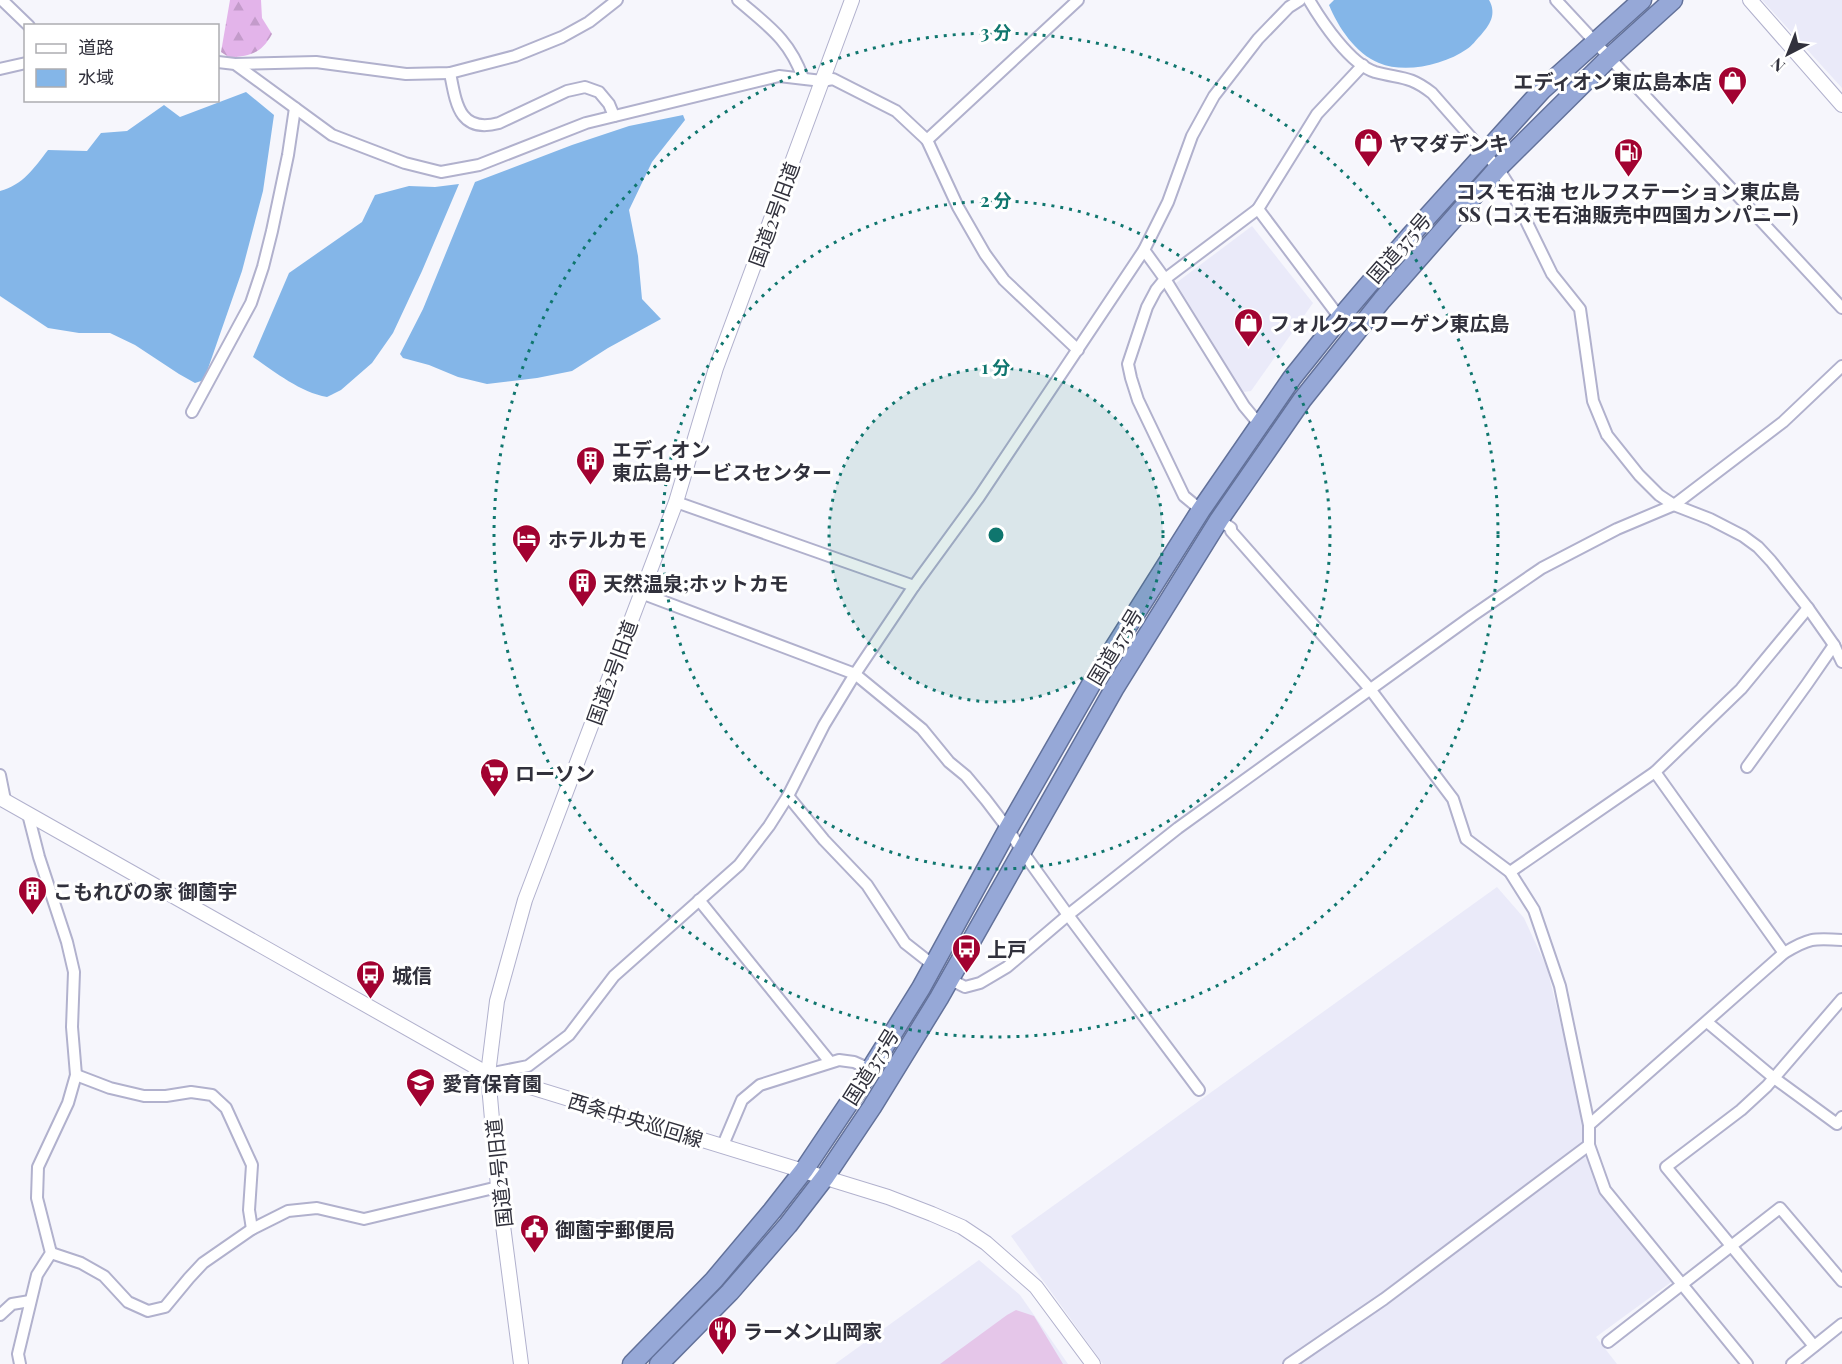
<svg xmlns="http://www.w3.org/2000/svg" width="1842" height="1364" viewBox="0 0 1842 1364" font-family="'Playfair Display','Noto Sans JP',serif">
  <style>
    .built { fill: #eaeaf9 }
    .forest { fill: url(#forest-firs) }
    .garden { fill: #e5c6e9 }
    .water { fill: #84b6e8 }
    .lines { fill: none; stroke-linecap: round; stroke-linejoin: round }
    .minor-casing { stroke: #b1b1cd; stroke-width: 14 }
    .tertiary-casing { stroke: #b1b1cd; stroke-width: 16 }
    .trunk-casing { stroke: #62719a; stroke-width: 21 }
    .minor { stroke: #fff; stroke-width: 10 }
    .tertiary { stroke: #fff; stroke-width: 14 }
    .trunk { stroke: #96a8d7; stroke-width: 18 }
    .ring { fill: none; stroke: #0f766e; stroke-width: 3; stroke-dasharray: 3 6 }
    .labels { text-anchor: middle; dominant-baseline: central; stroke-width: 6; stroke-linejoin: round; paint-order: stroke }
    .poi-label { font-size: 20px; font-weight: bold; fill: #31313c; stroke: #fff; text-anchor: start }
    .street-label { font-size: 20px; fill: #31313c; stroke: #fff }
    .centre { fill: #0f766e; stroke: #fff; stroke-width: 3 }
    .ring-label { font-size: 18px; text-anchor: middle; font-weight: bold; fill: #0f766e; stroke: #fff; stroke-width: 6; stroke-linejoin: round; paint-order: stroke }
  </style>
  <defs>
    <pattern id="forest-firs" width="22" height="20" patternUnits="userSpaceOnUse" patternTransform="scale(1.5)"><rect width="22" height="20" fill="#e3b4ea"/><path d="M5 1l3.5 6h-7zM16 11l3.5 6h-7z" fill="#c39bca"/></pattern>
  </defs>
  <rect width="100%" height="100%" fill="#f6f6fc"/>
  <g class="built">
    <polygon points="1762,0 1842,0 1842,88"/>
    <polygon points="1252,226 1313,303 1251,391 1243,392 1176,283"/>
    <polygon points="1497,887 1524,918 1547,968 1602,1190 1674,1280 1596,1337 1617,1364 1103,1364 1011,1236"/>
    <polygon points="979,1260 1020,1295 1068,1364 835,1364"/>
  </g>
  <path class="forest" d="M230,0H261L262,18L272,34C261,54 251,55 230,58L221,52Z"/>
  <polygon class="garden" points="1016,1310 1034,1316 1063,1364 940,1364 1007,1315"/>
  <g class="water">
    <path d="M1334,0H1489C1497,14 1490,25 1480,36C1476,40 1472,46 1467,49C1444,65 1405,74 1379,63C1356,54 1338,27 1329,5Z"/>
    <path d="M246,92L274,115L263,191L242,271L204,380L195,383L179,374L135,345L110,333H79L48,328L0,296V191C23,185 34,168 48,150L87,151L101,133L127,131L164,105L180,117Z"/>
    <polygon points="683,115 685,120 652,162 629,210 638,256 642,299 661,319 608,348 572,371 537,378 487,384 458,377 429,365 403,358 400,354 423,309 475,182 572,145 629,126"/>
    <path d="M459,184L422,271L393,333L372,363L341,390L327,397C300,392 275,372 253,357L289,273L362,222L375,195L409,186L435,187Z"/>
  </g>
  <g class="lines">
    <defs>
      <g id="minor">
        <polyline points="2,0 29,26"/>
        <path d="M738,0C768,26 789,39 803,78"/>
        <path d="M1309,0C1322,22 1350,64 1375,72C1401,79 1409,75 1432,93L1498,168L1508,184L1552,274L1580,309L1593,401L1607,435L1639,475L1659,495L1674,505L1710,519L1743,536L1758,547L1771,561L1808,608L1834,645L1842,662"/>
        <polyline points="1556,0 1842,308"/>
        <polyline points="218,62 235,64 332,135 405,163 441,172 479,165 586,123 779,76 822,81 833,79 896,111 927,140 958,207 985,254 1004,280 1078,350"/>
        <polyline points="235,64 316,62 406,74 450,73 515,56 562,37 589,22 617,0"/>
        <polyline points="0,69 26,63"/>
        <path d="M450,73C456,103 459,134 499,123L567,91L585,87L599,92L609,104L614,116"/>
        <polyline points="927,140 1078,0"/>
        <polyline points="1144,250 1165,279 1244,406 1259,424"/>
        <polyline points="1340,318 1258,209 1317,114 1363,65"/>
        <polyline points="192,412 251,303 263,267 272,231 288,155 295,108"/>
        <polyline points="676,502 914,586"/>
        <polyline points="1201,510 1184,496 1138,400 1131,378 1128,364 1147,307 1156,290 1165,279 1258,209"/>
        <polyline points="1219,520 1231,528 1231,531 1370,689 1453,799 1466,839 1510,872 1534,910 1560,986 1589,1125 1589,1145 1605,1190 1747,1364"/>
        <polyline points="641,593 855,674 922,729 949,762 966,776 986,800 1008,829 1022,851 1068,915 1199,1090"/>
        <polyline points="1747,767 1807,684 1834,645"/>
        <polyline points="1655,772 1784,953"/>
        <polyline points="0,775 5,800"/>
        <polyline points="788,796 824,840 867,885 905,943 933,965"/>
        <polyline points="1510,872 1655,772 1741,689 1808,608"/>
        <polyline points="699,900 830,1062"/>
        <polyline points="949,979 965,987 980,983 1007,967 1068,915 1178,828 1472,616 1542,568 1617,529 1674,505 1783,422 1842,366"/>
        <polyline points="1707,1022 1774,1078 1837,1124 1842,1117"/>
        <polyline points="488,1074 528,1066 569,1035 614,976 739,865 769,826 788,796 824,725 855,674 914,586 979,497 1144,250 1168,202 1192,136 1214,96 1258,39 1289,7 1300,0"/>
        <polyline points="76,1075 110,1088 144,1096 166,1096 191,1092 212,1095 226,1108 252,1165 249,1210 252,1229"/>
        <path d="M1589,1125L1784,953C1809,938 1813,938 1842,940"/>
        <polyline points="723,1145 742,1100 760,1085 839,1060 854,1062 870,1069"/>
        <polyline points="51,1253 81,1263 104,1276 128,1302 148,1311 165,1307 189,1278 203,1263 252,1229 288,1211 317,1208 364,1219 498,1187"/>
        <polyline points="0,1315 12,1304 30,1301"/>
        <polyline points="1608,1342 1780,1208 1842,1281"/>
        <polyline points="1814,1346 1666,1167 1741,1110 1767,1086 1842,999"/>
        <polyline points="20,1364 18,1354 37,1275 51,1253 37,1198 38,1167 68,1103 76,1075 72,1027 74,972 67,942 39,857 28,814"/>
        <polyline points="1289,1364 1384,1299 1589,1145"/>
        <polyline points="1792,1364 1842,1324"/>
      </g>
      <g id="tertiary">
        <polyline points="1750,0 1842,105"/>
        <polyline points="0,798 488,1074 888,1197 932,1214 962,1227 986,1243 1036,1287 1093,1364"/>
        <polyline points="521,1364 498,1187 488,1074 497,1001 525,900 676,502 716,368 852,0"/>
      </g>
      <g id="trunk">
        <polyline points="632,1364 714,1280 772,1211 804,1170 855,1094 921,988 1008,829 1093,681 1201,510 1292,378 1340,318 1410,236 1542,90 1642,0"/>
        <polyline points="659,1364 730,1292 788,1225 825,1177 872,1107 939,998 1114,689 1219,520 1302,400 1382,300 1498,168 1609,58 1673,0"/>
      </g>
    </defs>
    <use href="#minor" class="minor-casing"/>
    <use href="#tertiary" class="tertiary-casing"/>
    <use href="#trunk" class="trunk-casing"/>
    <use href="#minor" class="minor"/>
    <use href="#tertiary" class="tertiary"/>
    <use href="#trunk" class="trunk"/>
  </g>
  <circle cx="996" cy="535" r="167" fill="#0f766e" fill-opacity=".12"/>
  <g class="ring">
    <circle cx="996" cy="535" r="167"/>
    <circle cx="996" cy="535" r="334"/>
    <circle cx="996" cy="535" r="502"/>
  </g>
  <defs>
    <symbol id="shop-pin" viewBox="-11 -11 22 30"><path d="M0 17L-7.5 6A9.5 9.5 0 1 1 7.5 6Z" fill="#a20231" stroke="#fff"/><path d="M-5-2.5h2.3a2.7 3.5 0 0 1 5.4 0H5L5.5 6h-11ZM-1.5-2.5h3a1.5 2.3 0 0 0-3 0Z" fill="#fff"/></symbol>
    <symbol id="fuel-pin" viewBox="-11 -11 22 30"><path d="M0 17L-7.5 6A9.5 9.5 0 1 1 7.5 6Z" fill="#a20231" stroke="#fff"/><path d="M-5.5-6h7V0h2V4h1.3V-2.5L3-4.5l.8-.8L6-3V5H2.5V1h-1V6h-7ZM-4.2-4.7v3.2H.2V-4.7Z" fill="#fff"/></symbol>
    <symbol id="building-pin" viewBox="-11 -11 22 30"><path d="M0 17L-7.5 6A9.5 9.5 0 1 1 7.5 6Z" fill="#a20231" stroke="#fff"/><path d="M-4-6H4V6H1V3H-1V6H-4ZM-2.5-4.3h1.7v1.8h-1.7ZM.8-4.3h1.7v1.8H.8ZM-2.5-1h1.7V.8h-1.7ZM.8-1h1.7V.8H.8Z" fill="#fff"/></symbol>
    <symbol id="hotel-pin" viewBox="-11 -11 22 30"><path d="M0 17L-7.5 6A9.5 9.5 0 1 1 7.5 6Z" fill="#a20231" stroke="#fff"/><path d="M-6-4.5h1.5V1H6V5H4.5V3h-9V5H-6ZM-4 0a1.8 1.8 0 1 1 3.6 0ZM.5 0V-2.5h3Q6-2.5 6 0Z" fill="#fff"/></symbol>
    <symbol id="supermarket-pin" viewBox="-11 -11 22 30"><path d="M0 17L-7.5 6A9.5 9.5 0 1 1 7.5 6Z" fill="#a20231" stroke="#fff"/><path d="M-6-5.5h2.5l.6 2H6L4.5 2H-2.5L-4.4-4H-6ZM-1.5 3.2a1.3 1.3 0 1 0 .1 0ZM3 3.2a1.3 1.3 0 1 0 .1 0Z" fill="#fff"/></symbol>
    <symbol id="bus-pin" viewBox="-11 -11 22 30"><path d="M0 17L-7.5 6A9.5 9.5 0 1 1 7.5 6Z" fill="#a20231" stroke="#fff"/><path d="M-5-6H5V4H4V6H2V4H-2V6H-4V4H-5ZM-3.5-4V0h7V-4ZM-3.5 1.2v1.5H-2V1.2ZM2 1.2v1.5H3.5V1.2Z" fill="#fff"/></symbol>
    <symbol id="school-pin" viewBox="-11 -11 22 30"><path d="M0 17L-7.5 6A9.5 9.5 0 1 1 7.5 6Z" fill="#a20231" stroke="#fff"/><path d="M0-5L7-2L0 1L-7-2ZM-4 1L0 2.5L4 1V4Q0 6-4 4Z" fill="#fff"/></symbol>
    <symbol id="civic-pin" viewBox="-11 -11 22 30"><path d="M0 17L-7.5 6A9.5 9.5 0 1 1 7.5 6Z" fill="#a20231" stroke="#fff"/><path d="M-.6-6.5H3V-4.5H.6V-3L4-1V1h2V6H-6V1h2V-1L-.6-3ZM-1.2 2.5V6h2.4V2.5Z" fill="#fff"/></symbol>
    <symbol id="restaurant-pin" viewBox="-11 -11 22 30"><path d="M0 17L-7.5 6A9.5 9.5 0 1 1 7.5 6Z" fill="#a20231" stroke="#fff"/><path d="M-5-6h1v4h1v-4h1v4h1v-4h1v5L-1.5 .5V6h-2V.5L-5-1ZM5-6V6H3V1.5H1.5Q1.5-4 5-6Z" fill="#fff"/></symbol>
  </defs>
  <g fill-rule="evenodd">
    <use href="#shop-pin" x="1716" y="64" width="33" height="45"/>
    <use href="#shop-pin" x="1352" y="126" width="33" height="45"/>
    <use href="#fuel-pin" x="1612" y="136" width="33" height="45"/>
    <use href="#shop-pin" x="1232" y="306" width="33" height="45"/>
    <use href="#building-pin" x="574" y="444" width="33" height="45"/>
    <use href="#hotel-pin" x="510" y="522" width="33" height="45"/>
    <use href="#building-pin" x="566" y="566" width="33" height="45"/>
    <use href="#supermarket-pin" x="478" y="756" width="33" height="45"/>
    <use href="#building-pin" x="16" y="874" width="33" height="45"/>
    <use href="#bus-pin" x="950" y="932" width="33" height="45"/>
    <use href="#bus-pin" x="354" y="958" width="33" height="45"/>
    <use href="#school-pin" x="404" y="1066" width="33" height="45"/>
    <use href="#civic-pin" x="518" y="1212" width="33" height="45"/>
    <use href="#restaurant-pin" x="706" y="1314" width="33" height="45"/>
  </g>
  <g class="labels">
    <g class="poi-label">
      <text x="1712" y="80" text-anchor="end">エディオン東広島本店</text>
      <text x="1389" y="142">ヤマダデンキ</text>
      <text x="1628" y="190" text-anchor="middle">コスモ石油 セルフステーション東広島<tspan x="1628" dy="23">SS (コスモ石油販売中四国カンパニー)</tspan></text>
      <text x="1270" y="322">フォルクスワーゲン東広島</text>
      <text x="612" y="448">エディオン<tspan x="612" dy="23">東広島サービスセンター</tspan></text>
      <text x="548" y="538">ホテルカモ</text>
      <text x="603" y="582">天然温泉;ホットカモ</text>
      <text x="515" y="772">ローソン</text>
      <text x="53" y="890">こもれびの家 御薗宇</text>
      <text x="987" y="948">上戸</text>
      <text x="392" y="974">城信</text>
      <text x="442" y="1082">愛育保育園</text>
      <text x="555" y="1228">御薗宇郵便局</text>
      <text x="743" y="1330">ラーメン山岡家</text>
    </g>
    <g class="street-label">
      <text transform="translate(773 214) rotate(-70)">国道2号旧道</text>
      <text transform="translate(1398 247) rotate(-49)">国道375号</text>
      <text transform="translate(1114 646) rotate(-59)">国道375号</text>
      <text transform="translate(611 672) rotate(-70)">国道2号旧道</text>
      <text transform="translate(870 1066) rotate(-58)">国道375号</text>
      <text transform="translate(636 1119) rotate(17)">西条中央巡回線</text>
      <text transform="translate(498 1173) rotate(-96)">国道2号旧道</text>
    </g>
  </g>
  <circle cx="996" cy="535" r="9" class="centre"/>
  <g class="ring-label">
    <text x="996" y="39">3 分</text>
    <text x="996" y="207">2 分</text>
    <text x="996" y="374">1 分</text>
  </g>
  <rect x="24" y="24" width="195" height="78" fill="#ffffff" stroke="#adadb1" stroke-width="1.5"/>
  <rect x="36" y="44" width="30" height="9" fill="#ffffff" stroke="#adadb1" stroke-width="1.5"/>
  <text x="78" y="54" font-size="18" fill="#31313c">道路</text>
  <rect x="36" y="69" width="30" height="18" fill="#84b6e8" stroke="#adadb1" stroke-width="1.5"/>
  <text x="78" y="84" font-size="18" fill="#31313c">水域</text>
  <g transform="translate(1788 54) rotate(222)" stroke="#ffffff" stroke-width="4.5" paint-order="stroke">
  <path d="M0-4.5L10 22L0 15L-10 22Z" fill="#31313c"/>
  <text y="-9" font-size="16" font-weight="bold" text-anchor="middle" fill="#31313c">N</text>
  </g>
</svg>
